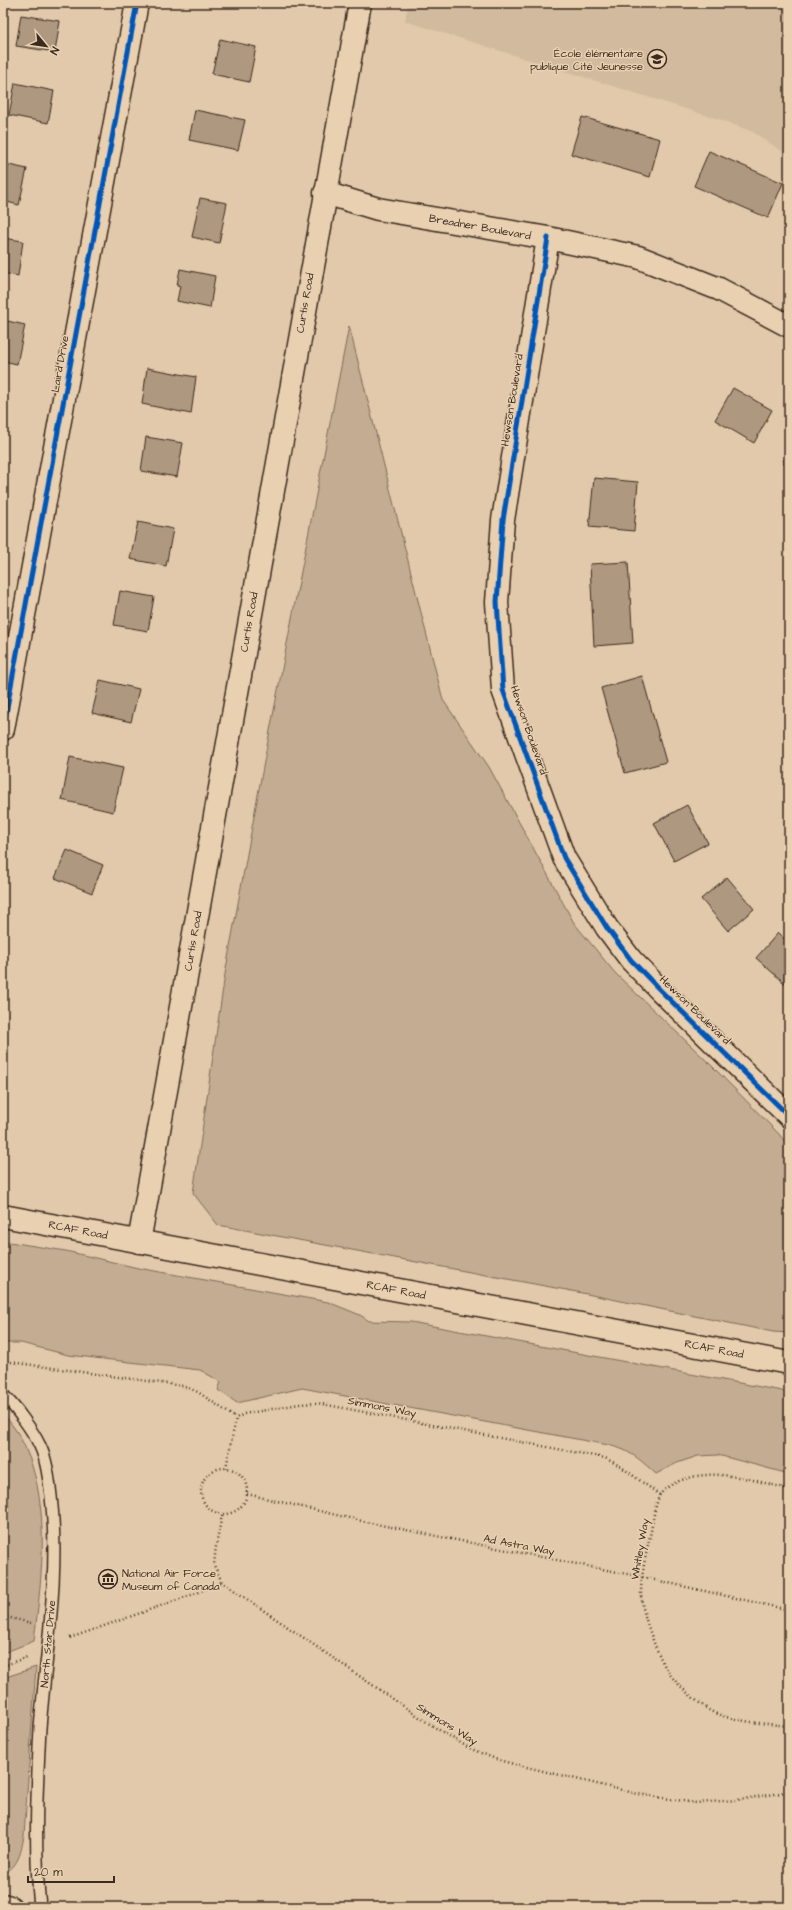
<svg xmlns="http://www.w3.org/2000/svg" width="792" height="1910" viewBox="0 0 792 1910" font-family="'Architects Daughter',sans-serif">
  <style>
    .built { fill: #d2ba9e }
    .green { fill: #c3ac91; stroke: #7f6b58 }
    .building { fill: #ae9880; stroke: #3b2a1e }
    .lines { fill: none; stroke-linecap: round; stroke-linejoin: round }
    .lane-casing { stroke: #3b2a1e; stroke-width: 14 }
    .street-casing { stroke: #3b2a1e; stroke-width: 25 }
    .secondary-casing { stroke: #3b2a1e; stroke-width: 25 }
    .path { stroke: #3b2a1e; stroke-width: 2.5; stroke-dasharray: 1 3; stroke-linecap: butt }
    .lane { stroke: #e9d0b1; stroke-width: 11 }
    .street { stroke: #e9d0b1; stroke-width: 22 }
    .secondary { stroke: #e9d0b1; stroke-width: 22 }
    .cycleway-casing { stroke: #e9d0b1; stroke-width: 8 }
    .cycleway { stroke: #0057b8; stroke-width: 5 }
    .labels { text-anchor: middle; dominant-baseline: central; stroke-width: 3; stroke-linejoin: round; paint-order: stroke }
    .poi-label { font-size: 11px; fill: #3b2a1e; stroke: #e9d0b1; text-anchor: end }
    .street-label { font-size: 11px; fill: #3b2a1e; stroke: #e9d0b1 }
  </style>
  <rect width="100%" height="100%" fill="#e2c9ab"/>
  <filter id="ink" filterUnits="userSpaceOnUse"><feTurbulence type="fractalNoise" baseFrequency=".025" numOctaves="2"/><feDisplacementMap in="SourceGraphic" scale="8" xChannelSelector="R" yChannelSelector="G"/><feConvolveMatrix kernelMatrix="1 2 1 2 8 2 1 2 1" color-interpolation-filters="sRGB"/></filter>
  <g filter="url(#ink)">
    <polygon class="built" points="408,3 789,3 789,156 753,132 724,121 405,21"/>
    <g class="green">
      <polygon points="349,326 443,700 489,767 574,923 615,973 712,1066 779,1134 789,1147 789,1333 773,1332 577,1292 218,1225 193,1193 225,974 266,751"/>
      <path d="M3,1241L66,1251L138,1268L328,1302L360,1315L369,1321L411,1322L782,1391L789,1395V1474L718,1455L698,1456L677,1463L656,1474C637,1457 629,1449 603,1444L302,1388L237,1403L218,1390L221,1382L200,1370L68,1355L21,1343H3Z"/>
      <path d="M3,1413C8,1420 14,1427 19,1435C53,1497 42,1574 34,1641L3,1653Z"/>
      <path d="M36,1667L24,1836C21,1852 19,1866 3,1874V1678Z"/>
    </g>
    <g class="building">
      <polygon points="241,3 265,3 265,7"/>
      <polygon points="21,15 60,21 55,52 16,46"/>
      <polygon points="220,39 256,47 249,82 212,74"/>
      <polygon points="15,83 54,91 48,123 9,115"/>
      <polygon points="195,110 245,120 238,150 189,140"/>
      <polygon points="582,117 660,139 650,177 571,154"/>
      <polygon points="709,151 783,183 768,218 694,186"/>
      <polygon points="5,164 27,169 19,205 3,201 3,173"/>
      <polygon points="200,198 227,203 219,243 192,237"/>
      <polygon points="3,238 23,241 18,276 3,273"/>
      <polygon points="180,269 215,276 210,308 177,301 180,286 177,285"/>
      <polygon points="3,320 25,325 17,364 3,361"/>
      <polygon points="147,368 196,377 191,414 142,404"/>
      <polygon points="733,388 772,410 754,443 715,420"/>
      <polygon points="146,437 183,443 177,477 141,471"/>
      <polygon points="789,454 789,468 782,462"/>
      <polygon points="594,478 638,482 634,531 589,527"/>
      <polygon points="138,522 173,529 166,566 130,559"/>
      <polygon points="628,562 633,643 594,646 590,564"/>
      <polygon points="120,591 154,597 148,631 114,625"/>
      <polygon points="642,676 666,762 625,773 601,688"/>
      <polygon points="100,680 139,689 131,722 92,713"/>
      <polygon points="70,757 123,768 113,812 62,800"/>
      <polygon points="687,805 708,843 674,861 654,823"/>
      <polygon points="67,850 103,865 92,893 55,878"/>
      <polygon points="727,877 754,909 728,931 701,899"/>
      <polygon points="778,933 789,943 789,987 756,958"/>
    </g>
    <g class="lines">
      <defs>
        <path id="lane" d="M3,1395C15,1406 33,1431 40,1446C47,1460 49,1480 51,1496C60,1574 46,1651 40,1728C37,1787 34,1848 40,1907"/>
        <g id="street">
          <polyline points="325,193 378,209 548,238 638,257 719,289 789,326"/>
          <polyline points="548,238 503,520 497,602 503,690 564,858 607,928 631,960 661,991 789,1116"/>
          <polyline points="3,729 137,3"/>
          <polyline points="3,1905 10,1907"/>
        </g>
        <g id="secondary">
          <polyline points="3,1216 789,1363"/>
          <polyline points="139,1242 360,3"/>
        </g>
      </defs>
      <use href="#lane" class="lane-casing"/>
      <use href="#street" class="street-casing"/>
      <use href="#secondary" class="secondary-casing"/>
      <g class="path">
        <polyline points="3,1361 183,1386 198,1392 236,1418"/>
        <polyline points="226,1468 236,1418 244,1414 299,1404 317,1403 605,1458 620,1466 660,1495"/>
        <circle cx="224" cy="1491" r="23"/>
        <path d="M789,1489C755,1481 719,1468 685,1479C677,1481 664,1488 660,1495C655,1505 653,1520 651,1531C647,1551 641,1573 641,1594C641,1612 659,1661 671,1676C682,1689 695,1700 709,1710C726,1721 768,1724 789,1726"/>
        <polyline points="247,1494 366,1522 642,1577 789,1610"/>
        <polyline points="222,1515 216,1546 214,1565 222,1582 431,1725 469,1748 498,1760 638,1794 696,1803 737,1800 781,1793 789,1789"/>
        <polyline points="3,1616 31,1623"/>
        <polyline points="70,1638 194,1594 222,1582"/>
        <polyline points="3,1666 27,1657"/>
      </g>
      <use href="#lane" class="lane"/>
      <use href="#street" class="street"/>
      <use href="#secondary" class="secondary"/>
      <defs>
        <g id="cycleway">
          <polyline points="548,238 503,520 497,602 503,690 564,858 607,928 631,960 661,991 789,1116"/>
          <polyline points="3,729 137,3"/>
        </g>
      </defs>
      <use href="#cycleway" class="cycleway-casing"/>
      <use href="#cycleway" class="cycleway"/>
    </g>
  </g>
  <defs>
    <symbol id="school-ring" viewBox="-11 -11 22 22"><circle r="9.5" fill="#e9d0b1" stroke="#3b2a1e" stroke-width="1.5"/><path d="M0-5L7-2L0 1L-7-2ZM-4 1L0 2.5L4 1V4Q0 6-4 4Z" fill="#3b2a1e"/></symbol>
    <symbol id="museum-ring" viewBox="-11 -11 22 22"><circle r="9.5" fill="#e9d0b1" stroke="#3b2a1e" stroke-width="1.5"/><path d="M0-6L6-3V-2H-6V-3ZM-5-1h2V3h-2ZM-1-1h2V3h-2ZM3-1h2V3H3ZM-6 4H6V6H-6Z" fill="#3b2a1e"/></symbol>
  </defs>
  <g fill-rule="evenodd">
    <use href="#school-ring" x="646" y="48" width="22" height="22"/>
    <use href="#museum-ring" x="97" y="1568" width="22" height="22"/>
  </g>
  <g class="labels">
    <g class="poi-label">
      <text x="643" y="53">École élémentaire<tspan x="643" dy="13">publique Cité Jeunesse</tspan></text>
      <text x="122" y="1573" text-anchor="start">National Air Force<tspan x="122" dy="13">Museum of Canada</tspan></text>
    </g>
    <g class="street-label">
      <text transform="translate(480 227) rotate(10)">Breadner Boulevard</text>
      <text transform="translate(305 303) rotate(-80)">Curtis Road</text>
      <text transform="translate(60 364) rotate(-80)">Laird Drive</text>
      <text transform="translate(512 400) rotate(-81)">Hewson Boulevard</text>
      <text transform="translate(249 622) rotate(-80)">Curtis Road</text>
      <text transform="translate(529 730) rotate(71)">Hewson Boulevard</text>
      <text transform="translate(193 941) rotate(-80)">Curtis Road</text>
      <text transform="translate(695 1010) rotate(44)">Hewson Boulevard</text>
      <text transform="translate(78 1230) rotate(11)">RCAF Road</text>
      <text transform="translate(396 1290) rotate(11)">RCAF Road</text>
      <text transform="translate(714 1349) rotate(11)">RCAF Road</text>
      <text transform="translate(382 1407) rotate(11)">Simmons Way</text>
      <text transform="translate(519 1545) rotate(11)">Ad Astra Way</text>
      <text transform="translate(640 1549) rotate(-80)">Whitley Way</text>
      <text transform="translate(48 1644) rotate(-85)">North Star Drive</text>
      <text transform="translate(447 1724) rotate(32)">Simmons Way</text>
    </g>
  </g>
  <rect width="792" height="1910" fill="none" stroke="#e9d0b1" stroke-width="16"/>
  <rect x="8" y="8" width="776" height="1894" fill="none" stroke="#3b2a1e" stroke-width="1.5" filter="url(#ink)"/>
  <g transform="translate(46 46) rotate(119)" stroke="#e9d0b1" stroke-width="3" paint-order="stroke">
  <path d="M0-3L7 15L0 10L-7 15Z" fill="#3b2a1e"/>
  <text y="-6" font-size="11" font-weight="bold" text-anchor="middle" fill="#3b2a1e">N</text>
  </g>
  <path d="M28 1876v6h86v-6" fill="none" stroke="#3b2a1e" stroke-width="2"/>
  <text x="34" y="1876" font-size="12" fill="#3b2a1e" stroke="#e9d0b1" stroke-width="3" paint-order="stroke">20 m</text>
</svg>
